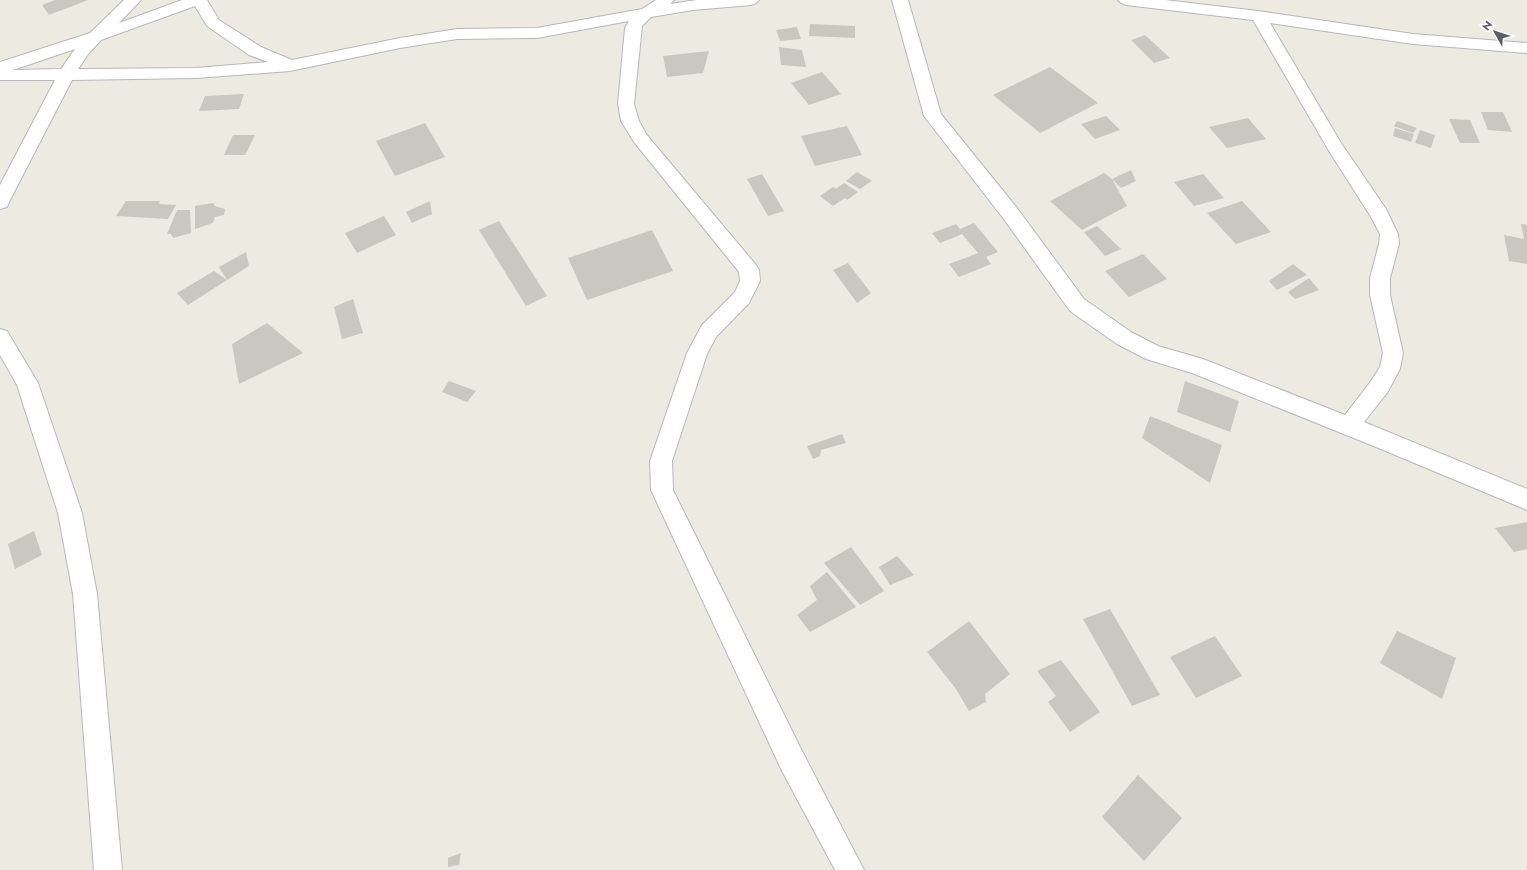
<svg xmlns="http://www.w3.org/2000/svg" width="1527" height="870" viewBox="0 0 1527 870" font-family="Jost,sans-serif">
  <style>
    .building { fill: #cac7c1 }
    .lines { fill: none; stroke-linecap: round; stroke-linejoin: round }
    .street-casing { stroke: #b4b8bc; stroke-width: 2 }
    .secondary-casing { stroke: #b5b9be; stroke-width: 2 }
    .street { fill: #fff; fill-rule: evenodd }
    .secondary { fill: #fff; fill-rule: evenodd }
  </style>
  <rect width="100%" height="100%" fill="#edeae1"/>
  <g class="building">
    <polygon points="55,0 88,0 49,15 42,5"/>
    <polygon points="810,24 855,26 855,38 809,36"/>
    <polygon points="797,27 801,39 780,41 776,30"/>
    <polygon points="1145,35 1170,58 1154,63 1131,40"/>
    <polygon points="779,47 802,50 806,67 781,65"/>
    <polygon points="709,51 703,73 667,77 663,56"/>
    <polygon points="1050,67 1098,103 1040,133 993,95"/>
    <polygon points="822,72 841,94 809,105 791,83"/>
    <polygon points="244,94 239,109 199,111 205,96"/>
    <polygon points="1481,112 1503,112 1512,132 1488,130"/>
    <polygon points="1106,116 1120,130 1095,139 1081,124"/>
    <polygon points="1248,118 1266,139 1227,148 1209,127"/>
    <polygon points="1449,119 1470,120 1480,143 1460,143"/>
    <polygon points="1397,121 1417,128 1413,133 1394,126"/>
    <polygon points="425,123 445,157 395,176 376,141"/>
    <polygon points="847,126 862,155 815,166 801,136"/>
    <polygon points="1395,128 1414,134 1411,142 1393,136"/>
    <polygon points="1420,130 1435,135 1431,148 1415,143"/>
    <polygon points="233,135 255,135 245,155 224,155"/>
    <polygon points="1131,170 1136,181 1121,188 1112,179"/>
    <polygon points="857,172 872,181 860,189 846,181"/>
    <polygon points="1104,173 1112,179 1127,206 1082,230 1050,201"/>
    <polygon points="762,174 784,211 768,216 747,179"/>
    <polygon points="1203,174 1224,198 1194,206 1174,182"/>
    <polygon points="844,183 858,192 847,200 845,198 833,206 820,196 833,187 836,189"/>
    <polygon points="126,201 160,201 159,204 176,205 168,219 116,216"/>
    <polygon points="430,201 432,214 412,223 406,212"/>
    <polygon points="1242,201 1271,232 1236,244 1207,213"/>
    <polygon points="213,203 215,206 225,209 224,215 215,217 213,223 195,229 195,206"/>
    <polygon points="177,210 190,210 191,233 173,238 171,234 167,234"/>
    <polygon points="384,216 396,235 357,253 345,233"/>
    <polygon points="499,221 547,296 526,306 479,230"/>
    <polygon points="974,223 998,252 986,257 991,264 959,277 949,264 978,253 962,234 940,243 932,233 956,224 960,229"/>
    <polygon points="1521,224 1527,225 1527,264 1509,261 1504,235 1524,239"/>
    <polygon points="1097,226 1121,249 1105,256 1084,232"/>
    <polygon points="652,230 673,271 587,300 568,258"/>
    <polygon points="246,252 249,266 227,280 219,267"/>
    <polygon points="1143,254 1167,279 1129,297 1105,271"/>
    <polygon points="848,263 871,293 857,303 833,270"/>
    <polygon points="1293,264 1307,275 1277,290 1269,281"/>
    <polygon points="214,271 227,280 188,305 177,293"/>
    <polygon points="1309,278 1319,290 1295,299 1288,292"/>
    <polygon points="353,299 363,333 342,339 334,307"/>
    <polygon points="267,323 303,353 239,384 232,344"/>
    <polygon points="449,381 476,391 467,402 442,392"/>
    <polygon points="1185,381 1239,401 1230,432 1177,412"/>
    <polygon points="1150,416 1222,445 1210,483 1142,438"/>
    <polygon points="842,434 846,443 821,450 820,456 813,459 807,446"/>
    <polygon points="1527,522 1527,549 1514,552 1495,528"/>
    <polygon points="34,531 42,555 15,569 8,544"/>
    <polygon points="851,547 884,591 860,605 824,563"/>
    <polygon points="897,556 914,575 890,585 879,567"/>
    <polygon points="827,572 856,607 810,632 797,615 817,600 810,586"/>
    <polygon points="1110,609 1160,695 1132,706 1083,619"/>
    <polygon points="969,621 1010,674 985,694 986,702 969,711 956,689 927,652"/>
    <polygon points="1397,631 1456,658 1442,699 1380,663"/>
    <polygon points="1215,636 1242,676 1196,698 1170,657"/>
    <polygon points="1061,660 1100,712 1070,732 1048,702 1056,696 1037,671"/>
    <polygon points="1138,775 1182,818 1144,861 1102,817"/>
    <polygon points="461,853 459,865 448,867 448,858"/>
  </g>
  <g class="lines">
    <defs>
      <g id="street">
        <path d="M124,0H141L119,23L182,0H207L219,20L261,47L292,60L400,38L457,29L537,28L642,9L656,0H674L670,4L697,0H759L756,3L751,5L693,10L651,17L642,26L634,104L639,121L646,134L756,265L759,270L760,281L749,303L716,337L707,354L672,461L673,490L802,751L864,870H835L782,771L651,490L650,461L687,353L702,325L735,292L740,281L739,272L634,142L621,121L618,104L625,28L629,21L537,38L457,39L400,48L290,71L196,78L72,80L9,202L7,207L0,209V185L55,80H0V62L90,33ZM195,6L207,26L249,55L268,62L196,68L78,69L89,53L101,40ZM75,49L61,69L13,70Z"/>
        <polygon points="892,0 908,0 941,114 1017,208 1084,299 1131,332 1158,346 1203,359 1345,415 1371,381 1380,367 1383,353 1370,295 1370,278 1379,244 1380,234 1371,217 1329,151 1253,20 1126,5 1121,3 1118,0 1165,0 1258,11 1413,34 1527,43 1527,53 1413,44 1270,23 1341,143 1386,209 1398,234 1399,244 1390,278 1390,295 1403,353 1400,369 1387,393 1364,422 1527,489 1527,510 1376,447 1192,373 1146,359 1117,344 1070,311 1003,218 924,116"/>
      </g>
      <polygon id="secondary" points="0,329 7,331 38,383 82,513 97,594 122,870 94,870 73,594 58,513 17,385 0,355"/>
    </defs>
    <use href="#street" class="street-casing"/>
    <use href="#secondary" class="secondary-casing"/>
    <use href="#street" class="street"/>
    <use href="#secondary" class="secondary"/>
  </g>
  <g transform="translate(1495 32) rotate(309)" stroke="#ffffff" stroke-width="3" paint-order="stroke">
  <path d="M0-3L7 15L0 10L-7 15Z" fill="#5a5f63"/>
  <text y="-6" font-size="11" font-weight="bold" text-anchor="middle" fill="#5a5f63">N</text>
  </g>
</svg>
